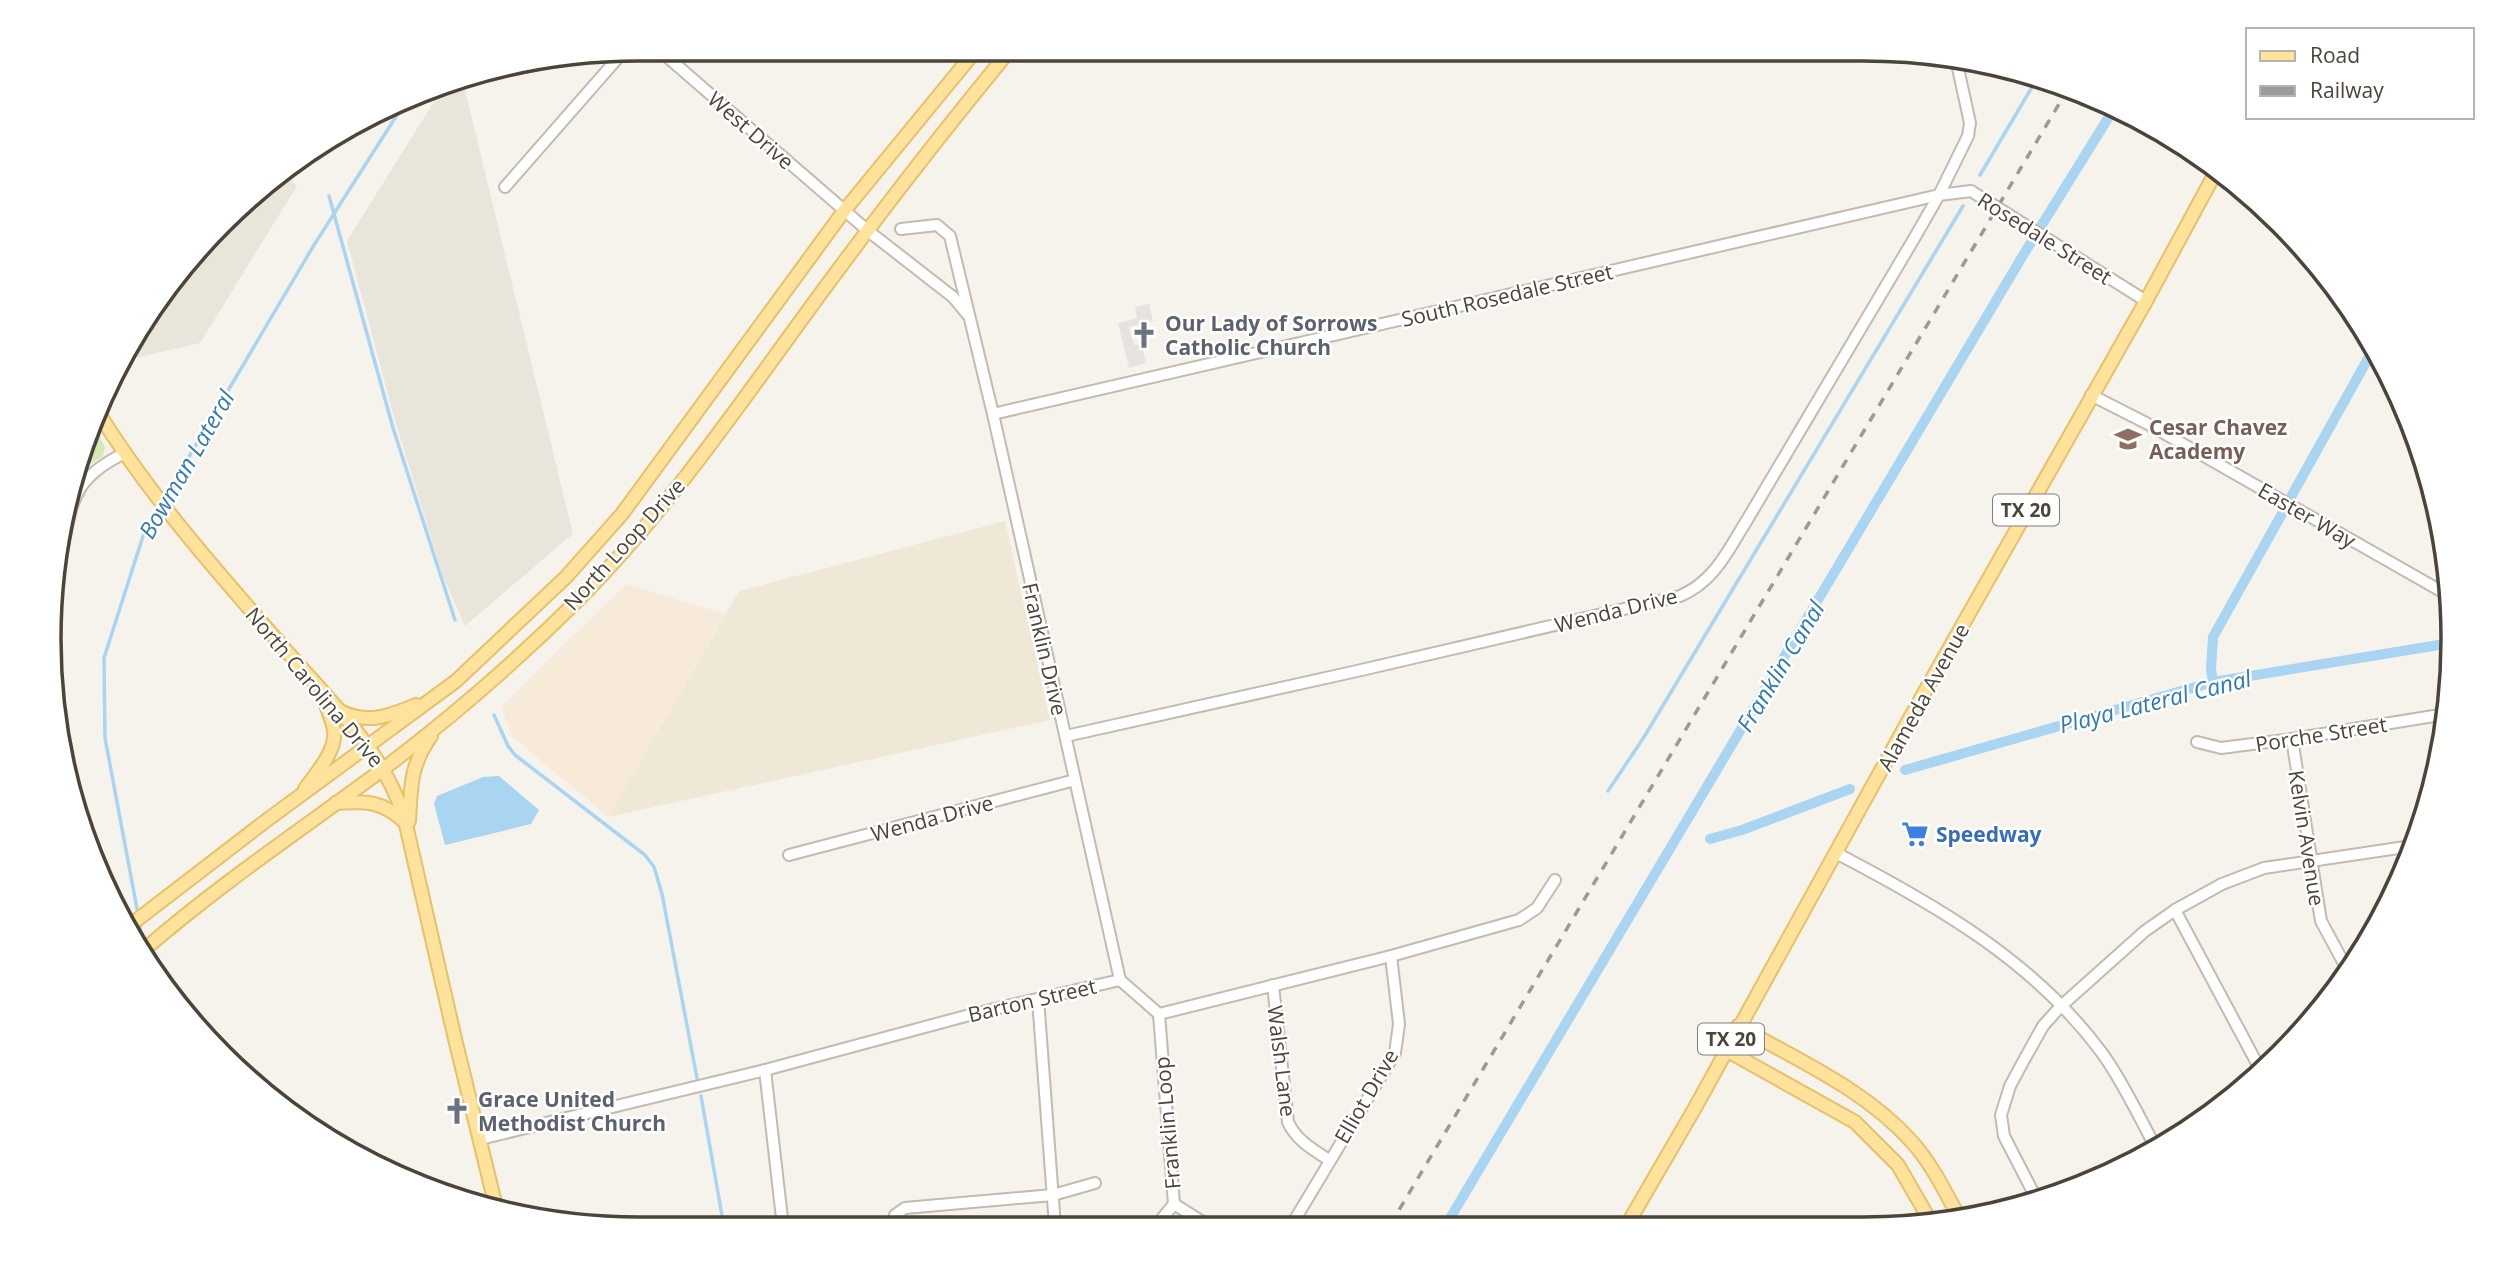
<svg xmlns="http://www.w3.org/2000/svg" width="2502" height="1278" viewBox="0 0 2502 1278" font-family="'Open Sans',sans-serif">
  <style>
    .residential { fill: #eae5da }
    .commercial { fill: #f7ead8 }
    .education { fill: #efe8d6 }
    .green { fill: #d2eab5 }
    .parking { fill: #e5e3e0 }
    .water { fill: #a9d4f2 }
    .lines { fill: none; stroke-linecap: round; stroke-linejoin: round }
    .stream { stroke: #a9d4f2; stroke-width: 3.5 }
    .canal { stroke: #a9d4f2; stroke-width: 10 }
    .minor-casing { stroke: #c2bbae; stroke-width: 14 }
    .major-casing { stroke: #e6c16a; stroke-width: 16 }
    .minor { stroke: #fff; stroke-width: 10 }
    .major { stroke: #ffe39c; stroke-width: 12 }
    .rail { stroke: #9a9a9a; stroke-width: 3.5; stroke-dasharray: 9 9; stroke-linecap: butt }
    .labels { text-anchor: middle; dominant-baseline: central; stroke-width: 5; stroke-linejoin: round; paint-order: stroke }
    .shield { fill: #fff; stroke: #817c74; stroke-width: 2 }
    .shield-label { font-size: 19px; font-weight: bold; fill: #4b4439 }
    .street-label { font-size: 21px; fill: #4b4439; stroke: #fff }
    .worship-label { font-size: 21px; font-weight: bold; fill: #5b616d; stroke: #fff; text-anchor: start }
    .education-label { font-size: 21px; font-weight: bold; fill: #785e54; stroke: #fff; text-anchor: start }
    .shop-label { font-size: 21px; font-weight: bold; fill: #366cbe; stroke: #fff; text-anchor: start }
    .water-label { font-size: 23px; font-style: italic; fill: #2e7ab2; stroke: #fff }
    .rim { fill: none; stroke: #4b4439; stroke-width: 3.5 }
  </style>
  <rect width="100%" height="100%" fill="#f6f3ec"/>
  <g class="residential">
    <polygon points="462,78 573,534 465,626 443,576 394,417 347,241 447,81"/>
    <polygon points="304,158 305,161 292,182 297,186 200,343 122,361 148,312 280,171"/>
  </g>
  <polygon class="commercial" points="626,584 725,614 608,817 512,736 501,707"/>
  <polygon class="education" points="1005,521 1050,720 608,817 739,591"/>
  <polygon class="green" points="91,423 105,447 103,456 81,470 73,481"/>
  <polygon class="parking" points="1149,304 1153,321 1129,327 1134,345 1141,344 1146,363 1129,368 1118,323 1137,318 1135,307"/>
  <polygon class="water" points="499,776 539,810 531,824 445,845 434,804 437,796 483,777"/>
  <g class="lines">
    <g class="stream">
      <polyline points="1980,175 2038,77"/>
      <polyline points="329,196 393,428 455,620"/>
      <polyline points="164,499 314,245 404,104"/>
      <polyline points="494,715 508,746 515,755 645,855 654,867 662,894 697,1078"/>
      <polyline points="1608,791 1644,737 1963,206"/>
      <polyline points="138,914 105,738 104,658 144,533 160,505"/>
      <polyline points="139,922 143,945"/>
      <polyline points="701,1096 724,1227"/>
    </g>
    <g class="canal">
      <polyline points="2292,495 2375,346"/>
      <polyline points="2213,682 2211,669 2213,637 2283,512"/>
      <polyline points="1905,770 2213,682 2451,643"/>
      <polyline points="1710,839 1742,830 1850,789"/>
      <polyline points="1446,1225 2025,252 2115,107"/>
    </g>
    <defs>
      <g id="minor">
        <polyline points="658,49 867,230 953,297 968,315"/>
        <polyline points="505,187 624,51"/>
        <polyline points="901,229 937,225 950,236 993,414 1120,980"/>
        <polyline points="2091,395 2146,423 2448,595"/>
        <polyline points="993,414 1939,195 1971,191 2146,301"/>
        <path d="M59,565C73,508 66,481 125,453"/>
        <path d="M1066,736L1357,671L1680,596C1715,581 1728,550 1747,520L1915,237L1939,195L1968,136L1970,123L1956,59"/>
        <polyline points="2292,739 2321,921 2348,971"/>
        <polyline points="2197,742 2221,748 2292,739 2446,714"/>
        <path d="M1836,853C1936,905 2034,961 2102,1053C2123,1082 2138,1115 2155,1146"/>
        <polyline points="789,855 1075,780"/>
        <polyline points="2175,910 2260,1069"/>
        <polyline points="1120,980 1159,1014"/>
        <path d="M1273,985L1288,1122C1296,1140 1312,1149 1329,1160"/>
        <polyline points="1038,999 1055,1226"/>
        <polyline points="1159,1014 1391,956 1519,920 1537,908 1555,880"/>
        <polyline points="765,1070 783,1227"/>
        <polyline points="480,1139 765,1070 977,1013 1120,980"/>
        <polyline points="2036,1198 2004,1136 2001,1115 2010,1086 2024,1060 2043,1026 2060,1007 2145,931 2175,910 2222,884 2264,868 2412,846"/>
        <polyline points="1174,1204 1209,1226"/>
        <polyline points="1156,1226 1174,1204 1159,1014"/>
        <polyline points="1291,1226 1395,1053 1399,1024 1391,956"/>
        <polyline points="893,1227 895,1215 905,1208 1053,1195 1095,1183"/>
      </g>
      <g id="major">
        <path d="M96,409C149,495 217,572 284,648C330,702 381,747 404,816L455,1039L497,1211"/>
        <path d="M340,711C368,725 389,716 416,705"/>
        <path d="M305,789C316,773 337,751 334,730C332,719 327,708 323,698"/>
        <path d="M336,803C367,801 382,801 405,822"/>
        <path d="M409,821C411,786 410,766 431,736"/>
        <polyline points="129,926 267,820 456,681 566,577 622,514 844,211 977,49"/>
        <path d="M145,949C220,884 302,829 382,770C452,717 520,658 582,596C665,512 733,414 802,319C869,227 938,137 1011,49"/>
        <path d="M1738,1026C1797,1060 1865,1089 1912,1142C1932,1164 1945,1192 1960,1219"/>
        <polyline points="1726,1050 1855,1122 1898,1165 1932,1224"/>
        <polyline points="1627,1225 1696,1106 1911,716 2146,301 2218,168"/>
      </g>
    </defs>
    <use href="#minor" class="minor-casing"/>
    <use href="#major" class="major-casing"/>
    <use href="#minor" class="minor"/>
    <use href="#major" class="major"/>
    <polyline class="rail" points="1390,1225 2068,89"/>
  </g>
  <defs>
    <symbol id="church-bare" viewBox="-9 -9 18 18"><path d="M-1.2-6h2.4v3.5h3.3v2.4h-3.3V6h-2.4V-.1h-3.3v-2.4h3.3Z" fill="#6b7280" stroke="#fff" stroke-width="2.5" paint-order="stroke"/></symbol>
    <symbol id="school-bare" viewBox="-9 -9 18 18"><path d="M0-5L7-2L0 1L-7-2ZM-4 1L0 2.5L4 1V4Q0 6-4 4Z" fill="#8d6e63" stroke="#fff" stroke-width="2.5" paint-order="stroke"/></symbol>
    <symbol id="supermarket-bare" viewBox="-9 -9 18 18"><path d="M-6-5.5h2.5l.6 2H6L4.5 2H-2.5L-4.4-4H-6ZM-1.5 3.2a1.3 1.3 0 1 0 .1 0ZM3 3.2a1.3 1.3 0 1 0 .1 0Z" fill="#3f7fe0" stroke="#fff" stroke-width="2.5" paint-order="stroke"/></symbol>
  </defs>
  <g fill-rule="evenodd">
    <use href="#church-bare" x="1125" y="316" width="38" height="38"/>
    <use href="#school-bare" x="2109" y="420" width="38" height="38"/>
    <use href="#supermarket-bare" x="1896" y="815" width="38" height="38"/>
    <use href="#church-bare" x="438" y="1092" width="38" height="38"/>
  </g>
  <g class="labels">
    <g class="shield">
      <rect x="1993" y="494.5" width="66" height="31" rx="5"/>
      <rect x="1698" y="1023.5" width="66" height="31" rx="5"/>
    </g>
    <g class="shield-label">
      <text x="2026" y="510">TX 20</text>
      <text x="1731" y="1039">TX 20</text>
    </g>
    <g class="street-label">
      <text transform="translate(751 130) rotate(41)">West Drive</text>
      <text transform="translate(2045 238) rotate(32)">Rosedale Street</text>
      <text transform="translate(1507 295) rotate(-13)">South Rosedale Street</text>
      <text transform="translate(2307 515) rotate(30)">Easter Way</text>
      <text transform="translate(624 544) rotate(-48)">North Loop Drive</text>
      <text transform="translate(1616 610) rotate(-14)">Wenda Drive</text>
      <text transform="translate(1045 649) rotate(77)">Franklin Drive</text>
      <text transform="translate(315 687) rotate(50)">North Carolina Drive</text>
      <text transform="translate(1923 697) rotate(-61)">Alameda Avenue</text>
      <text transform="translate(2321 734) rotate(-9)">Porche Street</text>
      <text transform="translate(932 818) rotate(-15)">Wenda Drive</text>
      <text transform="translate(2307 838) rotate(81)">Kelvin Avenue</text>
      <text transform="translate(1032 1000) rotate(-13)">Barton Street</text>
      <text transform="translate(1282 1061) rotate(83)">Walsh Lane</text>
      <text transform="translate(1366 1096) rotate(-60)">Elliot Drive</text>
      <text transform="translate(1167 1123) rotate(-95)">Franklin Loop</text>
    </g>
    <g class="worship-label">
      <text x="1165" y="323">Our Lady of Sorrows<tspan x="1165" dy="24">Catholic Church</tspan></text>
      <text x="478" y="1099">Grace United<tspan x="478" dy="24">Methodist Church</tspan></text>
    </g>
    <g class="education-label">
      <text x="2149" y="427">Cesar Chavez<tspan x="2149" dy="24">Academy</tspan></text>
    </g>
    <g class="shop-label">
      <text x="1936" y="834">Speedway</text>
    </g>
    <g class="water-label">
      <text transform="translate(186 464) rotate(-60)">Bowman Lateral</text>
      <text transform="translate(1780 666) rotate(-59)">Franklin Canal</text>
      <text transform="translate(2155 701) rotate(-14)">Playa Lateral Canal</text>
    </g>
  </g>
  <path d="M0 0H2502V1278H0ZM639 61H1863A578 578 0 0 1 2441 639V639A578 578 0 0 1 1863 1217H639A578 578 0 0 1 61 639V639A578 578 0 0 1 639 61Z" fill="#fff" fill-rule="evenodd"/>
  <path class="rim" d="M639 61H1863A578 578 0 0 1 2441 639V639A578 578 0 0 1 1863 1217H639A578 578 0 0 1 61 639V639A578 578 0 0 1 639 61Z"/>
  <rect x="2246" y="28" width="228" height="91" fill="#ffffff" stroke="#b7b4b0" stroke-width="2"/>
  <rect x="2260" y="51" width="35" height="10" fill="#ffe39c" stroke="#b7b4b0" stroke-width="2"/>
  <text x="2310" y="63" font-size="21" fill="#4b4439">Road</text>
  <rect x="2260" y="86" width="35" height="10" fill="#9a9a9a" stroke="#b7b4b0" stroke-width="2"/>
  <text x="2310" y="98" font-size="21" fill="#4b4439">Railway</text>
</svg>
